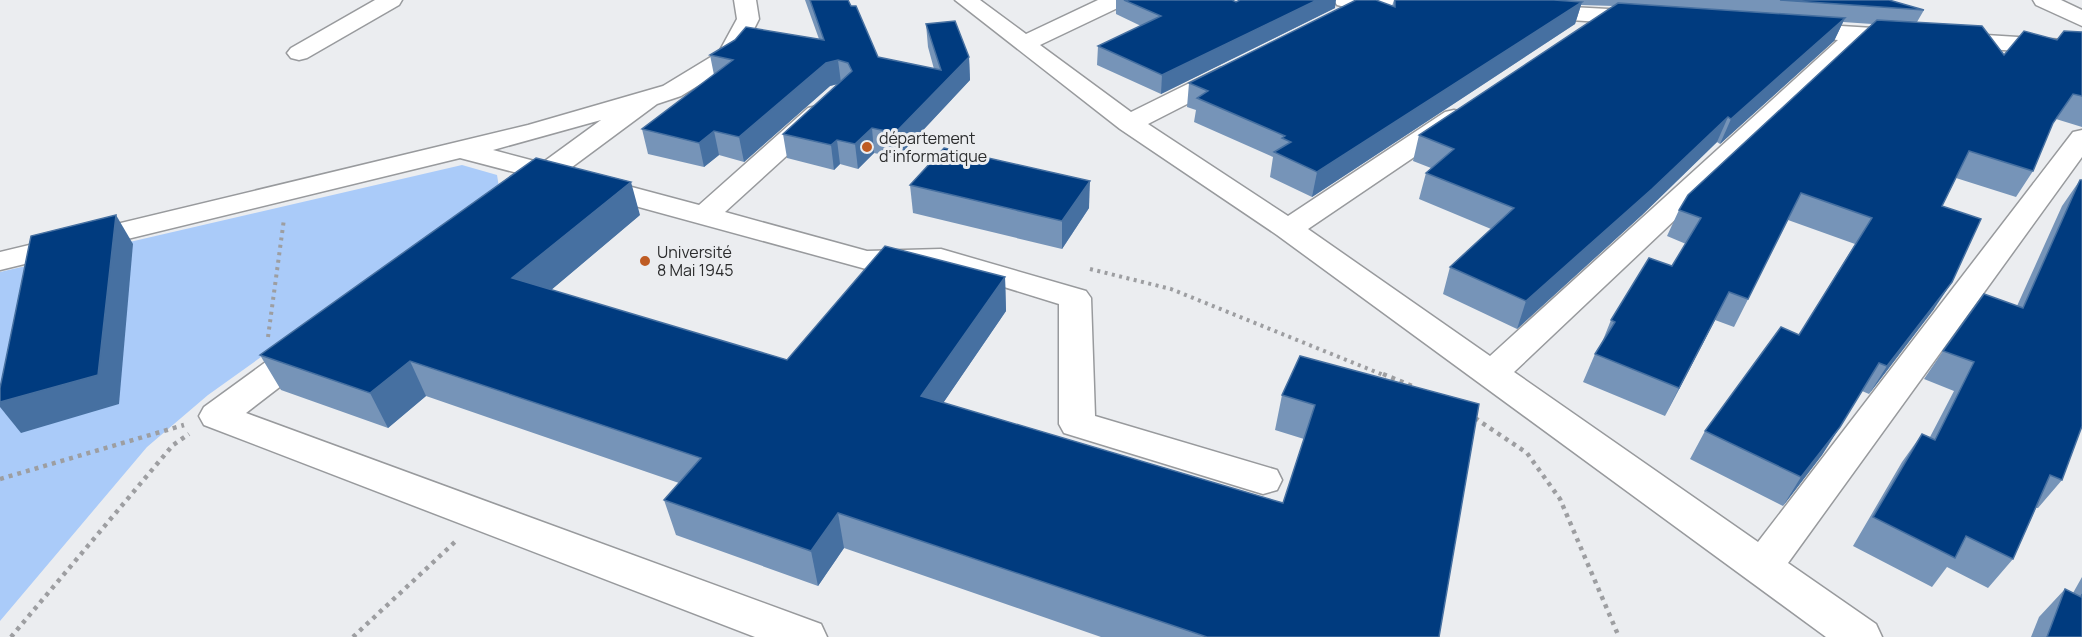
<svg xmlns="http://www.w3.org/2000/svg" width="2082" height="637" viewBox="0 0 2082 637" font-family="Manrope,sans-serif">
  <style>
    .green { fill: #aacbf9 }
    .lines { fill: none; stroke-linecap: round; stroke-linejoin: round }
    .minor-casing { stroke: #989a9d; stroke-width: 3 }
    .path-far1 { stroke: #9d9ea1; stroke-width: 4; stroke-dasharray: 3 4.5; stroke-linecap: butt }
    .path { stroke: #9d9ea1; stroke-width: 4.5; stroke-dasharray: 4 5; stroke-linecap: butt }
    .minor { fill: #fff; fill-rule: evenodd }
    .wall { fill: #7694b8 }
    .shaded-wall { fill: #4670a1 }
    .building { fill: #003b7f; stroke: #4670a1; stroke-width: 1.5 }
    .poi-dot { fill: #be5b23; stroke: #ebedf0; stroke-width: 2 }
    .labels { text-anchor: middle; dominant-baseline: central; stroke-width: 6; stroke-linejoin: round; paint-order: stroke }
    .poi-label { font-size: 16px; fill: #2b2c2d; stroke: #ebedf0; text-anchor: start }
  </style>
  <rect width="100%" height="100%" fill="#ebedf0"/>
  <polygon class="green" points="462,165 497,175 499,187 208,395 147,447 0,621 0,272"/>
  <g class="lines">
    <defs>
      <g id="minor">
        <polygon points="375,0 402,0 399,5 307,58 299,60 291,58 287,53 291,48"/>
        <path d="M734,0H756L759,19L738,61L681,96L657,104L568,170L699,205L808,108L817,106L826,108L830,114L826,120L725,212L867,251L941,249L1086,291L1091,298L1095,416L1277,470L1282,480L1277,490L1263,494L1064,433L1059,424V304L939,267L866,269L551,183C538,192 530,199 514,195L510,189L525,175L460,158L0,270V252L528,125L663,86L719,52L737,19ZM601,120L542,163L493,150Z"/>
        <polygon points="955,0 980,0 1026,34 1098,0 1127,0 1124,5 1040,45 1131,112 1220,68 1229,66 1238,68 1241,73 1238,78 1148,124 1288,216 1445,112 1454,110 1463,112 1467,118 1463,124 1308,229 1490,356 1838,40 1785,35 1781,30 1785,25 1793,23 2082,41 2082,55 1864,41 1514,372 1758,542 2073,132 2082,130 2082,157 1788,563 1876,624 1882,637 1826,637 1277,235 1120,129"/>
        <polygon points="1334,0 1433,0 1445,2 1448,7 1445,12 1437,14 1345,7 1337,5"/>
        <polygon points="2033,0 2061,0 2082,10 2082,26 2036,5"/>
        <polygon points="1533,5 1646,11 1654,13 1657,18 1654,23 1646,25 1525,17 1522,12 1525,7"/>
        <polygon points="308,337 320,340 325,348 320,356 246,413 821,624 827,637 755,637 204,425 199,416 204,407 296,340"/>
      </g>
    </defs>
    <use href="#minor" class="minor-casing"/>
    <g class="path-far1">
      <polyline points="1090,269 1171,289 1386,376"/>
      <polyline points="268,337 284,219"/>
    </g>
    <g class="path">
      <polyline points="1383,374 1412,386"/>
      <polyline points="1475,418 1527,453 1560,499 1619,637"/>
      <polyline points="0,479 184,425"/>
      <polyline points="11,637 173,445 189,434"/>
      <polyline points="353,637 456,541"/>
    </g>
    <use href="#minor" class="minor"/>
  </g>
  <g class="wall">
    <polygon points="805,0 848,0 878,57 934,69 928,47 926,24 969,57 970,80 897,158 874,153 858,169 840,164 834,170 787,158 783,134 838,84 830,86 744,162 719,155 704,167 648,154 642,129 714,75 710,55 819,39"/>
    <polygon points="1116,0 1232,0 1236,2 1335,8 1161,94 1097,65 1098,46 1141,26 1116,14"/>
    <polygon points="1394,0 1889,0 1924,10 1917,22 2004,55 2082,32 2082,127 2056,119 2052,125 2033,171 2016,197 1956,178 1942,206 1934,309 1869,394 1862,391 1822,455 1783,506 1690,459 1705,431 1799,335 1855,244 1788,220 1734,327 1715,320 1665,416 1583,382 1595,354 1601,345 1611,320 1672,266 1686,244 1667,236 1679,210 1872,24 1843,22 1834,41 1720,144 1717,142 1642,215 1517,329 1443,294 1450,267 1491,229 1419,199 1426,173 1431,168 1413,161 1419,135 1614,6 1581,5 1575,24 1312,197 1270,177 1273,157 1194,122 1196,110 1187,107 1189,83 1392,6"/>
    <polygon points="2080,180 2062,480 2038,508 2036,508 2013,559 1988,588 1947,567 1932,587 1853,546 1902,462 1922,434 1930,437 1954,391 1924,379 1943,351 2017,306 2062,206"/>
    <polygon points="910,185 1089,208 1062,249 913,213"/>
    <polygon points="640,215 551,290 787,360 1005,277 1006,311 943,403 1283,503 1304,439 1275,430 1282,395 1300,356 1439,637 1101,637 844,548 818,586 676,535 664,500 679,483 426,396 388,428 281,390 260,355"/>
    <polygon points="2082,577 2082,637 2031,637 2039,617 2065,589 2073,593"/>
  </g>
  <g class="shaded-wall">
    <polygon points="1317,0 1336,0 1335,8 1161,94 1162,75"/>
    <polygon points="1582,2 1575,24 1312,197 1317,172"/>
    <polygon points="1845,18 1834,41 1720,144 1731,119"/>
    <polygon points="969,57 970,80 897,158 895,133"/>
    <polygon points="838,60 841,83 830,86 744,162 739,137 826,63"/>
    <polygon points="1728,117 1717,142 1642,215 1517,329 1526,301"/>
    <polygon points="872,128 874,153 858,169 855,144"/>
    <polygon points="714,131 719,155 704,167 699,143"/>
    <polygon points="837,140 840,164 834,170 831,145"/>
    <polygon points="1090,181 1089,208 1062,249 1062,221"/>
    <polygon points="631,182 640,215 525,312 512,278"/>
    <polygon points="116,215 133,244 119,404 21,433 0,407 0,402"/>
    <polygon points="1005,277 1006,311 924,431 921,396"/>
    <polygon points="1952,282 1934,309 1869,394 1887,366"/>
    <polygon points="1729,292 1715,320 1665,416 1679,388"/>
    <polygon points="410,361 426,396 388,428 370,393"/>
    <polygon points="1840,427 1822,455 1783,506 1801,477"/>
    <polygon points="838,513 844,548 818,586 811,551"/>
  </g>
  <g class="building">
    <polygon points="810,0 848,0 851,6 856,6 878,57 941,70 926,24 955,21 969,57 895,133 872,128 855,144 837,140 831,145 783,134 852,71 848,63 838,60 826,63 739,137 714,131 699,143 642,129 733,60 710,55 735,40 746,27 824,40"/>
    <polygon points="1124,0 1232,0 1236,2 1240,0 1317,0 1162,75 1098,46 1161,16"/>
    <polygon points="1356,0 1376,0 1395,7 1395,0 1554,0 1582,2 1317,172 1274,152 1291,142 1282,138 1285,136 1197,98 1208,91 1189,83"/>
    <polygon points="1780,0 1889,0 1924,10"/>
    <polygon points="1618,3 1845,18 1731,119 1728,117 1652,189 1526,301 1450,267 1514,208 1426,173 1454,149 1419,135"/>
    <polygon points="1877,20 1982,26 2004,55 2024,31 2057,40 2064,31 2082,32 2082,96 2073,94 2053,123 2033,171 1969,151 1942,206 1981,219 1952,282 1887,366 1879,363 1840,427 1801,477 1705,431 1781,327 1799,335 1872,218 1801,193 1748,299 1729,292 1679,388 1595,354 1615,322 1611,320 1649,258 1672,266 1701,218 1679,210 1688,195"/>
    <polygon points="944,148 1090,181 1062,221 910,185"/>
    <polygon points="536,158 631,182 512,278 787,360 885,246 1005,277 921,396 1283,503 1315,405 1282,395 1300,356 1479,404 1439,637 1207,637 838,513 811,551 664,500 701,458 410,361 370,393 260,355"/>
    <polygon points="2080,180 2082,180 2082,426 2062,480 2050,475 2013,559 1966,536 1955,558 1873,517 1922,434 1935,440 1974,362 1943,351 1984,294 2023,308"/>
    <polygon points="116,215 98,375 0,402 0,388 31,236"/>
    <polygon points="2065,589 2081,597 2082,594 2082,637 2047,637"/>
  </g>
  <g class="poi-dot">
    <circle cx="867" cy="147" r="6"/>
    <circle cx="645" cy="261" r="6"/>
  </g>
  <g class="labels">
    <g class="poi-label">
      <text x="879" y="138">département<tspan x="879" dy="18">d'informatique</tspan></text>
      <text x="657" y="252">Université<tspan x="657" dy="18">8 Mai 1945</tspan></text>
    </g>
  </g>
</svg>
